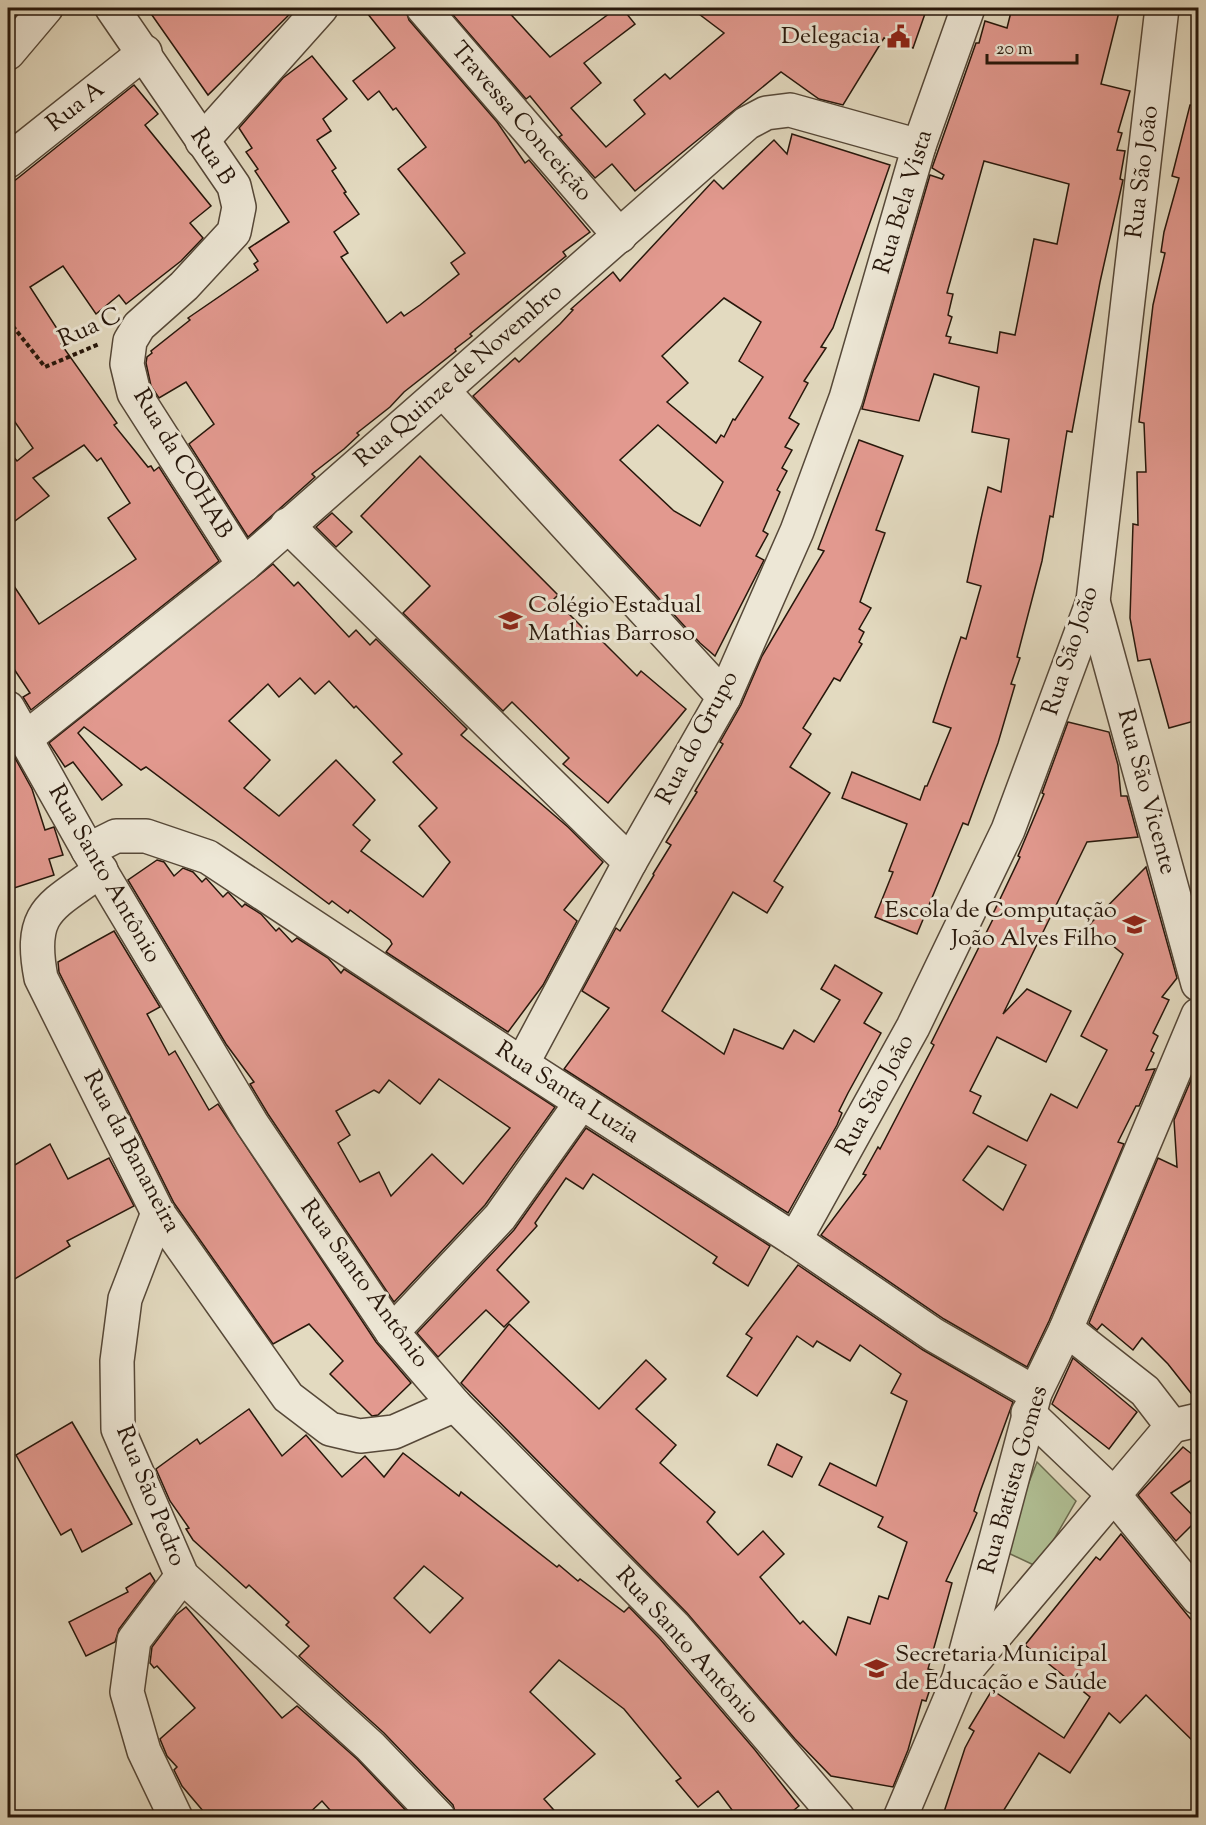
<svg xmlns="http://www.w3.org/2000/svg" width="1206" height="1825" viewBox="0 0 1206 1825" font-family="'Sorts Mill Goudy',serif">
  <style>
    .green { fill: #b1c095; stroke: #6c6c50; stroke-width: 1.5 }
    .building { fill: #e2998f; stroke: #27170b; stroke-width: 1.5; fill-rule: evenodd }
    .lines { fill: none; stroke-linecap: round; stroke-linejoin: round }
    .minor-casing { stroke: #564838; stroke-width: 36 }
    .path { stroke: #27170b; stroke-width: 4; stroke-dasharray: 4.5 3; stroke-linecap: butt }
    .minor { stroke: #ede7d6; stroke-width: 33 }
    .labels { text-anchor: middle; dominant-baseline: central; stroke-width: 6; stroke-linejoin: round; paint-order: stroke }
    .poi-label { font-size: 24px; fill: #27170b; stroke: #ede7d6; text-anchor: end }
    .street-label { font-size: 24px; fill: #27170b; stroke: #ede7d6 }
  </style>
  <rect width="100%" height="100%" fill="#e3dac0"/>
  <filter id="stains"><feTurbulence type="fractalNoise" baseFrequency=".00333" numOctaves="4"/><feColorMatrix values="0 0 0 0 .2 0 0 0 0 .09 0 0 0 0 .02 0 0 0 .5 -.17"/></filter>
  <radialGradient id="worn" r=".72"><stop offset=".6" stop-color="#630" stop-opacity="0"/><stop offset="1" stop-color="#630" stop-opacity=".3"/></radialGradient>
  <polygon class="green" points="1037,1462 1076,1501 1038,1567 1002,1550"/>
  <g class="building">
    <polygon points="147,8 296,8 208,95"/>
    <polygon points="363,8 405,8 409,20 497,122 525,163 529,160 590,232 563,252 566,256 470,334 472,336 455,349 456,351 404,392 390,407 357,433 359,435 344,449 312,474 315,477 248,537 189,444 214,424 186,382 159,398 151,386 146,363 147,357 152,353 151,351 190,320 188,318 258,270 254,264 258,261 249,248 289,222 255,171 258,169 246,152 252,148 239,128 283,78 312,56 347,99 323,119 331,131 317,140 336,168 332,171 346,192 344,193 359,214 334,232 348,253 341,257 387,323 401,312 404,316 420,305 459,274 451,263 465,253 398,169 426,147 396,108 393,110 379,91 368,100 353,81 395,48"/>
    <polygon points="447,8 505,8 550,57 617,8 622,8 635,24 584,63 601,83 571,108 606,147 645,114 634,100 665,74 670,79 724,33 691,8 927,8 913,48 884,38 843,105 819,99 781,72 635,191 612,164 595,178 559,137 562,135 530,96 526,99"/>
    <path d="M1012,8H1120L1101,84L1130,91L1118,132L1122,133L1117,150L1125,151L1120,179L1123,180L1100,282L1072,432L1067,431L1053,517L1050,516L1042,561L1017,657L1020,658L1011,684L1015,685L998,743L968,825L963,823L917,934L875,917L893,872L889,871L907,824L842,798L852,772L920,800L925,786H927L951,728L933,722L961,637L966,639L981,586L967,582L988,487L1001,492L1009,439L972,432L979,387L934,374L919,421L862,409L930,175L942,179L944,175L932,168L976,43H979L985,21L1007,28ZM984,161L1069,184L1057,244L1034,239L1015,335L1000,332L997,353L949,343L951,337L946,336L952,317L948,315L953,294L947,293Z"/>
    <polygon points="134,85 158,114 145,125 211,206 190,223 203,238 181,261 126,304 119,295 96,314 63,266 30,287 65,341 61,344 117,423 114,425 148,467 151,466 154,471 159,467 219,561 31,710 23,697 30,693 8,660 8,577 39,624 136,559 108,518 130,503 101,458 97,461 84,445 33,478 49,496 8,526 8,450 17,461 33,448 8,412 8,186"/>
    <polygon points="1190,105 1198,106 1198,720 1169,728 1150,659 1138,661 1130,618 1133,524 1138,525 1137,472 1146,472 1144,423 1139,422 1153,305 1165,253 1161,252 1164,232 1179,178 1172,176"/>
    <path d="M792,134L890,165L833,328L821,347L826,348L804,381L808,383L789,418L799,424L785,447L792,450L782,468L787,471L777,490L780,492L763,531L768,534L756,556L764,560L715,656L700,643L473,396L515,358L519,362L560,324L573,310L571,309L613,272L620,281L714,180L723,189L774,140L787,154ZM724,298L761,322L739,361L763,377L735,420L733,419L724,437L721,435L716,443L667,402L688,383L662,356ZM658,425L723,482L700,526L674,511L620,460Z"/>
    <polygon points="859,440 903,456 876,530 885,533 860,602 871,608 859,629 864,632 859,642 862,644 840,681 834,678 803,728 811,734 790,767 830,793 774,881 783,887 767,913 733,892 662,1011 724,1054 734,1029 783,1049 794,1030 814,1042 840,1000 821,989 835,965 882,993 864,1023 881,1033 848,1093 839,1111 842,1113 837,1125 788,1213 564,1069 609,1008 582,991 616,928 620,931 654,875 653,874 671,845 666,842 697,792 695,791 723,744 720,742 741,705 762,656 824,551 818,549"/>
    <polygon points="420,456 558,595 554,599 591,636 594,633 637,676 641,671 686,709 608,803 563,764 569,758 512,702 503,711 403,613 430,586 361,516"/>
    <polygon points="332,513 352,532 336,547 316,527"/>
    <path d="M273,564L294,586L298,582L349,637L356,630L370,645L376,639L467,729L461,735L568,827L603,862L564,910L577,921L543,985L508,1032L386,952L392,944L390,940L350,910L348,913L332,901L329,904L146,767L141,770L84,727L78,733L122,785L102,800L73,762L65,767L49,743ZM300,678L315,694L329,681L354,708L356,706L402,754L393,762L437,808L419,826L450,862L423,897L361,851L370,840L353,825L375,800L336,760L279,816L244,788L270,760L229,721L268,684L279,697Z"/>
    <path d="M1068,722L1109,732L1118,765L1121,796H1127L1138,837L1087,842L1003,1014L1027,989L1071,1011L1046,1062L997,1037L970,1091L981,1096L973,1113L1027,1141L1051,1094L1077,1108L1107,1050L1081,1036L1123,954L1088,926L1146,867L1177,978L1162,997L1169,1000L1153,1033L1158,1036L1151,1051L1154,1053L1146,1070L1155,1069L1139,1106H1136L1118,1142L1124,1144L1049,1321L1027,1367L944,1319L821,1235L866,1175L863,1174L878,1147L880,1149L934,1045L931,1043L993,919L991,918L1020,857L1018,856L1044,794L1042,793ZM988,1146L1026,1165L1003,1210L963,1180Z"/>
    <polygon points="8,745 32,789 45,830 54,827 63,855 49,859 54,875 8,890"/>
    <path d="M157,860L164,862L174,876L183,868L193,872L202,882L206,878L223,897L228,892L242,907L245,904L261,914L276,931L279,928L292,942L297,938L328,958L341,973L344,969L555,1107L485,1205L394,1302L268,1114L250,1084L254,1082L226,1044L128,880ZM439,1079L510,1128L463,1184L432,1154L391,1196L379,1172L360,1182L338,1143L350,1135L336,1111L374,1090L379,1093L389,1080L420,1104Z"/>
    <polygon points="114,931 160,1007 147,1014 169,1055 175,1051 209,1110 218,1104 376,1342 411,1383 378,1415 372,1416 330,1374 343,1361 309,1324 273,1344 174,1203 59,972 58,962"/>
    <polygon points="1197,1066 1198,1066 1198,1402 1168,1364 1142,1338 1133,1350 1102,1324 1097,1330 1089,1323 1158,1158 1177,1167 1174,1120"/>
    <polygon points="586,1128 770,1246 748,1286 713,1263 717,1257 593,1174 583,1189 566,1178 535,1223 537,1226 497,1270 529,1302 504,1327 486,1310 438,1357 417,1333 514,1230"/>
    <polygon points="50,1144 68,1179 109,1158 134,1206 67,1241 70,1246 8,1283 8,1169"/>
    <polygon points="798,1265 923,1350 1013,1402 980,1492 974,1511 977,1513 969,1532 946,1581 952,1583 928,1669 936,1671 926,1701 922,1700 908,1750 893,1787 831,1776 795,1739 687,1613 461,1383 509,1324 599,1409 646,1360 666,1379 636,1409 676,1445 660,1463 715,1512 707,1522 738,1555 763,1531 784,1554 760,1577 800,1624 803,1621 836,1655 848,1617 870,1624 879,1596 888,1599 907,1542 878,1527 883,1517 819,1485 830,1463 876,1486 907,1401 891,1393 901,1374 860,1345 850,1361 817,1341 813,1347 797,1336 757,1396 727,1376 752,1338 746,1334"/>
    <polygon points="1073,1358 1137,1412 1109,1449 1052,1404"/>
    <path d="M249,1409L282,1456L306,1435L342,1477L365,1456L384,1477L403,1453L459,1496L461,1492L557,1567L559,1565L578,1581L580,1579L624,1612L629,1607L660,1639L755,1750L799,1806L784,1818H738L718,1791L698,1807L676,1781L681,1778L624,1709L559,1660L530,1692L595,1754L544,1799L561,1818H457L453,1805L384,1733L299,1656L309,1646L286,1625L289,1622L249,1585L246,1588L193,1540L186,1529L189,1528L170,1501L156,1469L197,1439L200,1444ZM424,1566L463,1598L430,1633L394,1598Z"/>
    <polygon points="72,1422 132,1524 82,1552 71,1529 61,1535 16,1455"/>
    <polygon points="777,1444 802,1457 792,1477 768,1465"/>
    <polygon points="1183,1447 1198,1459 1198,1476 1171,1493 1197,1520 1176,1541 1138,1495"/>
    <polygon points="1121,1534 1198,1628 1198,1746 1146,1695 1120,1723 1109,1713 1070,1773 1039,1753 999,1818 942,1818 965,1748 974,1731 969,1728 992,1690 1064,1738 1090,1697 1025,1645 1096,1557 1100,1560"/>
    <polygon points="150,1573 155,1581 119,1629 115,1642 86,1656 69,1622 128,1592 126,1588"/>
    <polygon points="186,1607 282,1718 297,1706 357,1759 413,1818 337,1818 322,1801 304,1818 209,1818 182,1786 174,1770 177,1767 167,1756 160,1739 195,1708 157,1666 154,1668 150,1663 152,1647 176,1615"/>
  </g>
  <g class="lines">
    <defs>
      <g id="minor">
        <polyline points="112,8 234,186 239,207 234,232 184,286 139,326 130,341 127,364 134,393 244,565"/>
        <polyline points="423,8 620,236"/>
        <polyline points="8,53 46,8"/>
        <polyline points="202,141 321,8"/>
        <polyline points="8,161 145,52"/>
        <polyline points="443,391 724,697"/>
        <polyline points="287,525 630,862"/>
        <polyline points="1093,601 1198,984"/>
        <polyline points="8,708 88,850 252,1124 392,1332 455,1405 674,1626 838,1818"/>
        <polyline points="26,738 244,565 747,123 766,113 790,110 919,146"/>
        <polyline points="88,850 116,836 146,836 208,857 522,1064 795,1240 934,1335 1035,1393"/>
        <path d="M101,870C51,907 28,910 41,978L158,1213L288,1397L330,1429L360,1436L394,1432L455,1405"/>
        <polyline points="522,1064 630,862 724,697 797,531 846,398 919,146 968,8"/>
        <polyline points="158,1213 125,1299 117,1361 118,1429 182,1576 370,1746 439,1818"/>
        <polyline points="795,1240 913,1027 1008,830 1093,601 1162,8"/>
        <polyline points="392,1332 500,1217 581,1103"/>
        <polyline points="1028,1413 1113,1494 1198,1598"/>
        <polyline points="1172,1426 1198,1420"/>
        <polyline points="966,1670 1172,1426 1145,1391 1066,1329"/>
        <polyline points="176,1818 144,1751 127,1692 134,1640 182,1576"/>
        <polyline points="900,1818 959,1678 1035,1393 1066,1329 1198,1015"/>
      </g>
    </defs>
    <use href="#minor" class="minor-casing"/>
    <polyline class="path" points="8,320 45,367 99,344"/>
    <use href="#minor" class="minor"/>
  </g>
  <defs>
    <symbol id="civic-bare" viewBox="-9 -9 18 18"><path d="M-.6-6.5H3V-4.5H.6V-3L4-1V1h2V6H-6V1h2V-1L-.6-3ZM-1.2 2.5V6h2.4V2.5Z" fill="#8f2418" stroke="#ede7d6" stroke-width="2.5" paint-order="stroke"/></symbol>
    <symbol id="school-bare" viewBox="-9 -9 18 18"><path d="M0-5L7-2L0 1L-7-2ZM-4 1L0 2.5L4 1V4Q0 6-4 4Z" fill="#8f2418" stroke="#ede7d6" stroke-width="2.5" paint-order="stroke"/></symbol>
  </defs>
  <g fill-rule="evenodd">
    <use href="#civic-bare" x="882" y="20" width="33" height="33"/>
    <use href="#school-bare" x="494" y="604" width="33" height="33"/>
    <use href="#school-bare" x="1118" y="908" width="33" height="33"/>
    <use href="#school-bare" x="860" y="1652" width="33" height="33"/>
  </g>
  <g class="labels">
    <g class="poi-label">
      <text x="880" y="37">Delegacia</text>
      <text x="528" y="606" text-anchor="start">Colégio Estadual<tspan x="528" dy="28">Mathias Barroso</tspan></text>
      <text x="1117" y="911">Escola de Computação<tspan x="1117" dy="28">João Alves Filho</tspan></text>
      <text x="895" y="1655" text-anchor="start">Secretaria Municipal<tspan x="895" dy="28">de Educação e Saúde</tspan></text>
    </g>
    <g class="street-label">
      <text transform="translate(76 107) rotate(-38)">Rua A</text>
      <text transform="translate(521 122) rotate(49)">Travessa Conceição</text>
      <text transform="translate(212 157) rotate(57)">Rua B</text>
      <text transform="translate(1143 172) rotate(-83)">Rua São João</text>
      <text transform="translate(904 202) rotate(-73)">Rua Bela Vista</text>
      <text transform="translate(90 328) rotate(-24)">Rua C</text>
      <text transform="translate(459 376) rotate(-41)">Rua Quinze de Novembro</text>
      <text transform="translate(182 464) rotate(59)">Rua da COHAB</text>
      <text transform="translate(1071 651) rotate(-72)">Rua São João</text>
      <text transform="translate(698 738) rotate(-62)">Rua do Grupo</text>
      <text transform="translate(1146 792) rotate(75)">Rua São Vicente</text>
      <text transform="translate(104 874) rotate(60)">Rua Santo Antônio</text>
      <text transform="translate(567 1093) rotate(33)">Rua Santa Luzia</text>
      <text transform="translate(876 1095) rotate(-61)">Rua São João</text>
      <text transform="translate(131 1152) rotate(62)">Rua da Bananeira</text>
      <text transform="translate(364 1284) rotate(54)">Rua Santo Antônio</text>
      <text transform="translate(1014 1480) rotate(-74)">Rua Batista Gomes</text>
      <text transform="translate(150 1496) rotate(68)">Rua São Pedro</text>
      <text transform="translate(687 1646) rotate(48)">Rua Santo Antônio</text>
    </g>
  </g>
  <rect width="1206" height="1825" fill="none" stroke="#e3dac0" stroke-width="30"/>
  <rect x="9" y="9" width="1188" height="1807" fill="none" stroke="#27170b" stroke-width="3"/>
  <rect x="15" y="15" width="1176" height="1795" fill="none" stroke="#27170b" stroke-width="1.5"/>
  <path d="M987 54v9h90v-9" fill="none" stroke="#27170b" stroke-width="3"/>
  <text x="996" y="54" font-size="18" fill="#27170b" stroke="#ede7d6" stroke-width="4.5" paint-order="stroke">20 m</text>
  <rect width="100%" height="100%" filter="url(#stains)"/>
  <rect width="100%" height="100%" fill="url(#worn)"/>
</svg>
